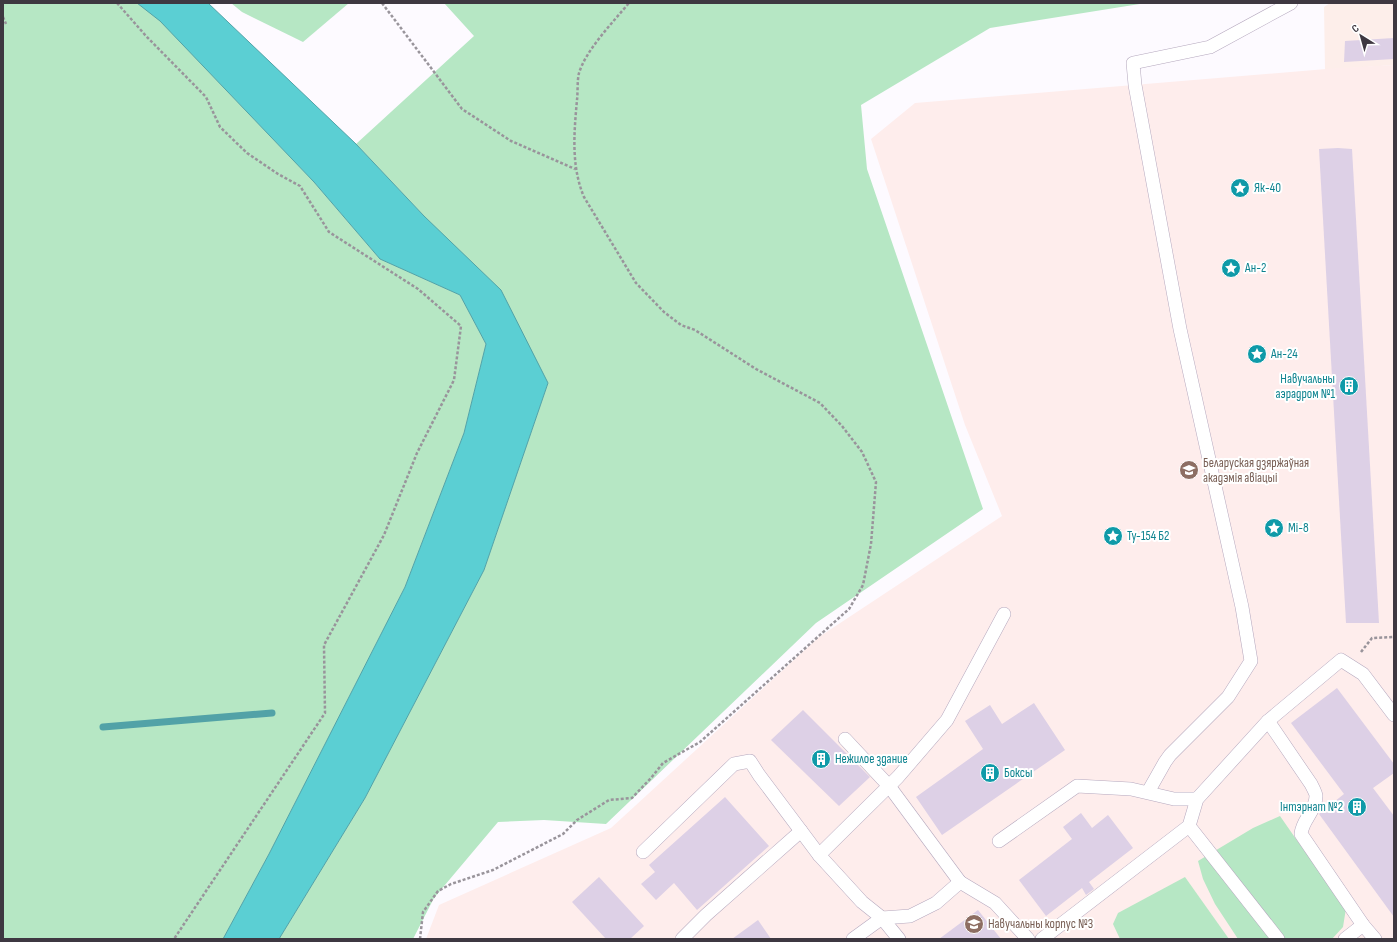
<svg xmlns="http://www.w3.org/2000/svg" width="1397" height="942" viewBox="0 0 1397 942" font-family="'Sofia Sans Condensed',sans-serif">
  <style>
    .industrial { fill: #fdeeea }
    .education { fill: #feedec }
    .green { fill: #b6e7c4 }
    .water { fill: #5bcfd3; stroke: #52a2a7 }
    .lines { fill: none; stroke-linecap: round; stroke-linejoin: round }
    .stream { stroke: #52a2a7; stroke-width: 7 }
    .building { fill: #ddd0e6 }
    .service-casing { stroke: #b5a8be; stroke-width: 14 }
    .path { stroke: #99949b; stroke-width: 2.5; stroke-dasharray: 3 2; stroke-linecap: butt }
    .service { stroke: #fff; stroke-width: 13 }
    .labels { text-anchor: middle; dominant-baseline: central; stroke-width: 4; stroke-linejoin: round; paint-order: stroke }
    .culture-label { font-size: 13px; fill: #0d838f; stroke: #fff; text-anchor: start }
    .education-label { font-size: 13px; fill: #785e54; stroke: #fff; text-anchor: start }
  </style>
  <rect width="100%" height="100%" fill="#fdfaff"/>
  <polygon class="industrial" points="1330,3 1394,3 1394,65 1325,70 1324,7"/>
  <polygon class="education" points="1394,65 1394,939 426,939 439,905 611,828 819,637 1002,516 965,425 871,139 915,103 1338,68"/>
  <g class="green">
    <polygon points="3,3 137,3 160,20 314,182 380,259 460,295 486,344 464,433 405,587 269,854 223,939 3,939"/>
    <polygon points="231,3 349,3 303,42 242,12"/>
    <polygon points="444,3 1146,3 990,28 861,105 867,169 983,509 816,623 606,824 544,820 498,822 434,898 413,939 279,939 365,798 484,570 548,383 424,216 356,144 474,36"/>
    <path d="M1280,816C1301,846 1321,876 1347,902L1343,927L1332,939H1238L1215,904L1203,879L1198,861L1253,828Z"/>
    <polygon points="1185,877 1229,939 1120,939 1113,924 1118,913"/>
  </g>
  <polygon class="water" points="137,3 208,3 356,144 424,216 501,290 548,383 484,570 365,798 279,939 223,939 269,854 405,587 464,433 486,344 460,295 380,259 314,182 160,21"/>
  <g class="lines">
    <polyline class="stream" points="103,727 272,713"/>
  </g>
  <g class="building">
    <polygon points="1394,38 1394,59 1344,62 1345,41"/>
    <polygon points="1338,148 1352,149 1379,623 1346,623 1319,149"/>
    <polygon points="1337,688 1394,764 1394,773 1373,788 1394,816 1394,917 1319,814 1344,794 1291,723"/>
    <polygon points="1034,703 1065,750 942,835 916,797 983,749 965,721 990,705 1002,724"/>
    <polygon points="803,710 870,777 839,806 771,740"/>
    <polygon points="725,797 769,846 697,910 674,883 656,900 641,884 655,872 649,865"/>
    <polygon points="1081,813 1092,828 1108,815 1133,848 1089,882 1094,889 1086,895 1082,888 1046,916 1019,880 1072,839 1063,827"/>
    <polygon points="599,877 644,926 630,939 606,939 572,902"/>
    <polygon points="978,910 1001,939 939,939"/>
    <polygon points="758,920 771,939 732,939"/>
  </g>
  <g class="lines">
    <defs>
      <g id="service">
        <path d="M1268,721L1311,784C1313,788 1316,793 1316,796C1316,811 1302,820 1301,834L1363,925L1375,939"/>
        <polyline points="845,739 889,786 960,882"/>
        <polyline points="1148,792 1165,762 1170,755 1228,697 1251,661 1242,607 1180,329 1135,85 1133,63 1210,47 1291,3"/>
        <polyline points="1189,826 1278,939"/>
        <polyline points="999,841 1077,786 1131,789 1174,799 1197,799"/>
        <polyline points="643,852 734,764 750,761 759,775 819,855 862,902 882,918 899,939"/>
        <polyline points="819,855 898,777 947,720 1004,614"/>
        <polyline points="682,939 706,915 801,831"/>
        <polyline points="853,939 882,918 910,916 936,903 960,882 995,903 1028,939"/>
        <polyline points="1042,939 1189,826 1197,799 1268,721 1341,660 1363,674 1394,715"/>
        <polyline points="1345,939 1363,925"/>
      </g>
    </defs>
    <use href="#service" class="service-casing"/>
    <g class="path">
      <polyline points="117,3 146,36 206,97 220,127 247,153 278,174 300,186 329,232 418,289 461,326 454,380 417,453 384,535 324,645 325,713 174,939"/>
      <polyline points="382,3 462,109 511,141 575,169"/>
      <polyline points="3,17 6,24"/>
      <polyline points="1361,652 1372,638 1394,637"/>
      <path d="M420,939L423,912L438,891L451,884L493,870L563,834L577,820L609,800L632,798L651,778L663,763L700,742L849,609L863,585L871,544L876,482L862,452L842,426L820,403L756,369L695,330L681,325L664,312L636,283L584,197C571,166 574,133 577,100C578,92 577,81 579,73C586,50 613,22 629,3"/>
    </g>
    <use href="#service" class="service"/>
  </g>
  <defs>
    <symbol id="sight-disc" viewBox="-11 -11 22 22"><circle r="9.5" fill="#0f9aa8" stroke="#fff"/><path d="M0-6L1.8-2.2L6-1.7L2.9 1.2L3.7 5.4L0 3.3L-3.7 5.4L-2.9 1.2L-6-1.7L-1.8-2.2Z" fill="#fff"/></symbol>
    <symbol id="building-disc" viewBox="-11 -11 22 22"><circle r="9.5" fill="#0f9aa8" stroke="#fff"/><path d="M-4-6H4V6H1V3H-1V6H-4ZM-2.5-4.3h1.7v1.8h-1.7ZM.8-4.3h1.7v1.8H.8ZM-2.5-1h1.7V.8h-1.7ZM.8-1h1.7V.8H.8Z" fill="#fff"/></symbol>
    <symbol id="university-disc" viewBox="-11 -11 22 22"><circle r="9.5" fill="#8d6e63" stroke="#fff"/><path d="M0-5L7-2L0 1L-7-2ZM-4 1L0 2.5L4 1V4Q0 6-4 4Z" fill="#fff"/></symbol>
  </defs>
  <g fill-rule="evenodd">
    <use href="#sight-disc" x="1229" y="177" width="22" height="22"/>
    <use href="#sight-disc" x="1220" y="257" width="22" height="22"/>
    <use href="#sight-disc" x="1246" y="343" width="22" height="22"/>
    <use href="#building-disc" x="1338" y="375" width="22" height="22"/>
    <use href="#university-disc" x="1178" y="459" width="22" height="22"/>
    <use href="#sight-disc" x="1263" y="517" width="22" height="22"/>
    <use href="#sight-disc" x="1102" y="525" width="22" height="22"/>
    <use href="#building-disc" x="810" y="748" width="22" height="22"/>
    <use href="#building-disc" x="979" y="762" width="22" height="22"/>
    <use href="#building-disc" x="1346" y="796" width="22" height="22"/>
    <use href="#university-disc" x="963" y="913" width="22" height="22"/>
  </g>
  <g class="labels">
    <g class="culture-label">
      <text x="1254" y="188">Як-40</text>
      <text x="1245" y="268">Ан-2</text>
      <text x="1271" y="354">Ан-24</text>
      <text x="1335" y="379" text-anchor="end">Навучальны<tspan x="1335" dy="15">аэрадром №1</tspan></text>
      <text x="1288" y="528">Мі-8</text>
      <text x="1127" y="536">Ту-154 Б2</text>
      <text x="835" y="759">Нежилое здание</text>
      <text x="1004" y="773">Боксы</text>
      <text x="1343" y="807" text-anchor="end">Інтэрнат №2</text>
    </g>
    <g class="education-label">
      <text x="1203" y="463">Беларуская дзяржаўная<tspan x="1203" dy="15">акадэмія авіацыі</tspan></text>
      <text x="988" y="924">Навучальны корпус №3</text>
    </g>
  </g>
  <rect width="1397" height="942" fill="none" stroke="#3e3841" stroke-width="8"/>
  <g transform="translate(1361 36) rotate(323)" stroke="#ffffff" stroke-width="3" paint-order="stroke">
  <path d="M0-3L7 15L0 10L-7 15Z" fill="#3e3841"/>
  <text y="-6" font-size="11" font-weight="bold" text-anchor="middle" fill="#3e3841">С</text>
  </g>
</svg>
